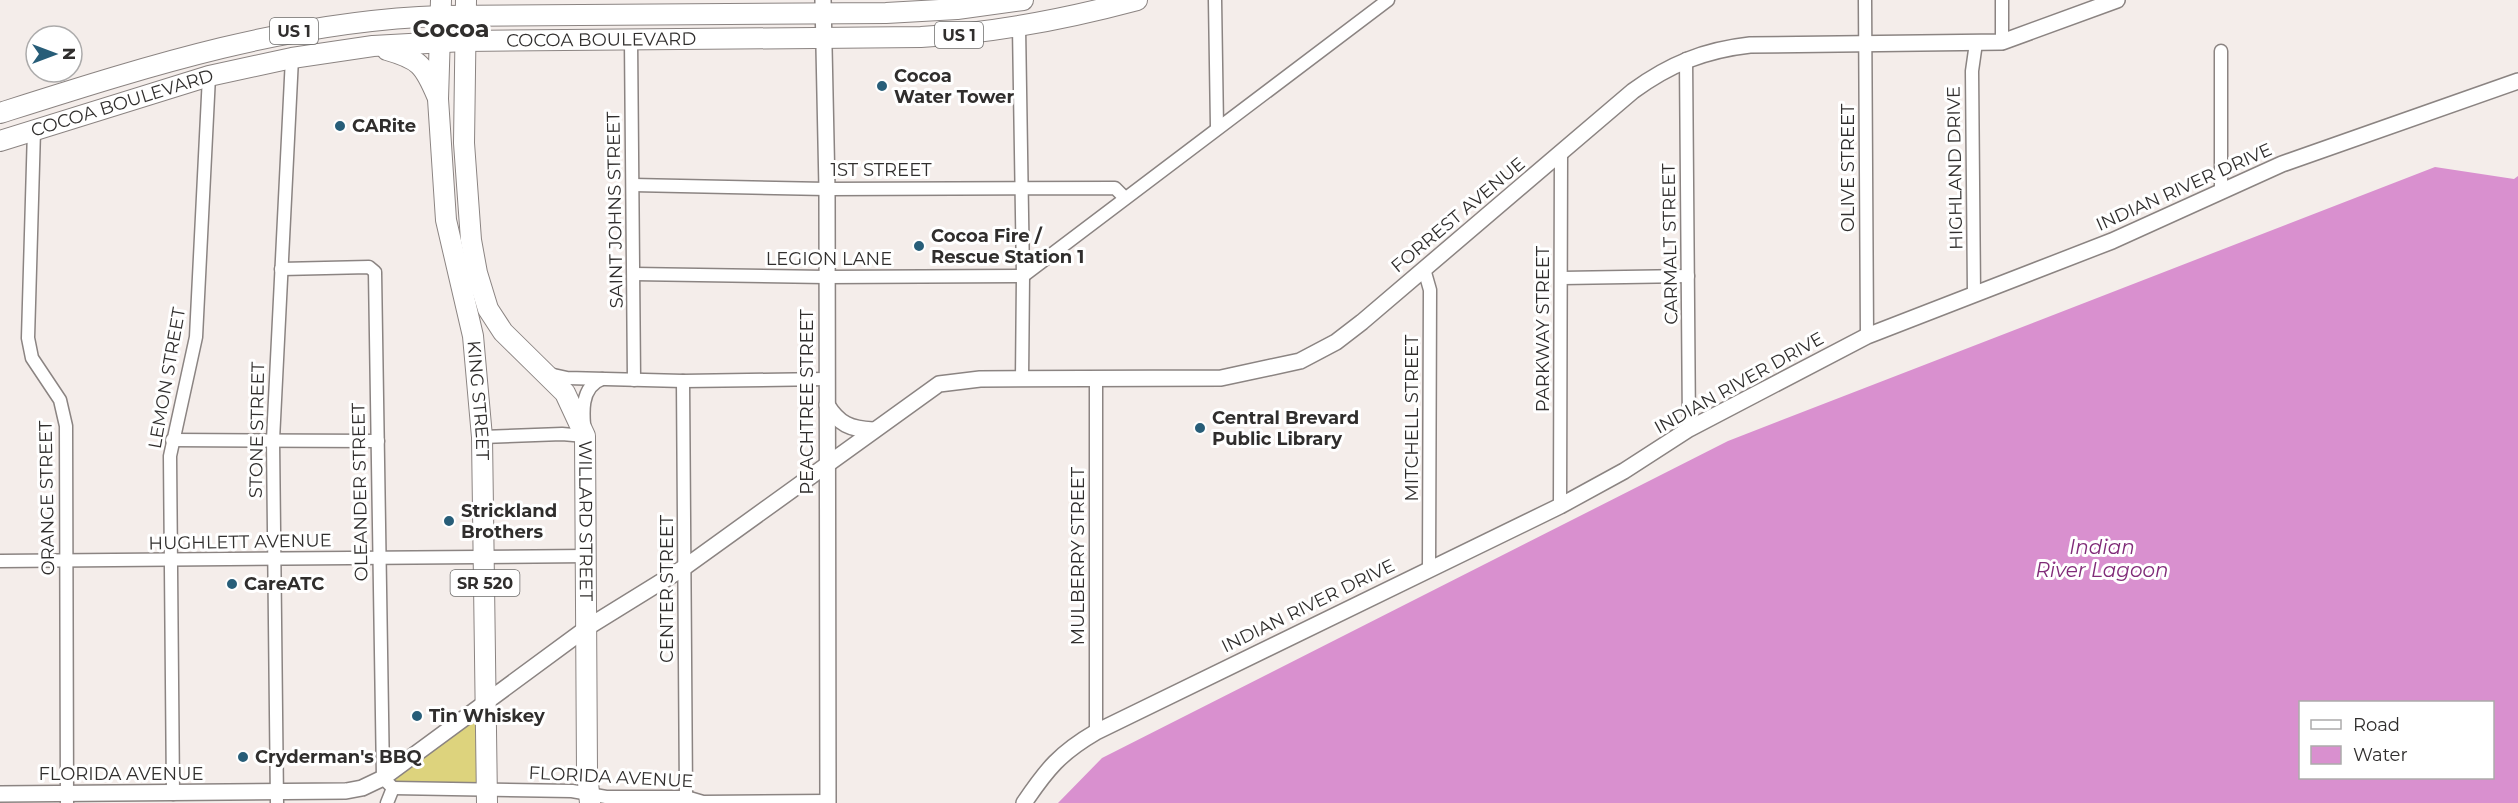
<svg xmlns="http://www.w3.org/2000/svg" width="2518" height="803" viewBox="0 0 2518 803" font-family="Montserrat,sans-serif">
  <style>
    .green { fill: #ddd37d }
    .water { fill: #d990cf; fill-rule: evenodd }
    .lines { fill: none; stroke-linecap: round; stroke-linejoin: round }
    .minor-casing { stroke: #8b8482; stroke-width: 15 }
    .tertiary-casing { stroke: #8b8482; stroke-width: 18 }
    .primary-casing { stroke: #8b8482; stroke-width: 22 }
    .minor { stroke: #fff; stroke-width: 12 }
    .tertiary { stroke: #fff; stroke-width: 15 }
    .primary { stroke: #fff; stroke-width: 20 }
    .poi-dot { fill: #275d78; stroke: #fff; stroke-width: 2 }
    .labels { text-anchor: middle; dominant-baseline: central; stroke-width: 6; stroke-linejoin: round; paint-order: stroke }
    .shield { fill: #fff; stroke: #6e6d6c; stroke-width: 1.5 }
    .shield-label { font-size: 16px; font-weight: bold; fill: #302e2d }
    .street-label { font-size: 18px; fill: #302e2d; stroke: #fff }
    .poi-label { font-size: 18px; font-weight: bold; fill: #302e2d; stroke: #fff; text-anchor: start }
    .water-label { font-size: 20px; font-style: italic; fill: #802b78; stroke: #fff }
    .district-label { font-size: 24px; font-weight: bold; fill: #302e2d; stroke: #fff }
  </style>
  <rect width="100%" height="100%" fill="#f4edea"/>
  <polygon class="green" points="480,714 480,783 395,782 392,779"/>
  <path class="water" d="M2435,167L2514,179L2518,176V803H1058L1102,758L1728,441ZM2300,702H2492V778H2300Z"/>
  <g class="lines">
    <defs>
      <g id="minor">
        <polyline points="1215,0 1217,127"/>
        <polyline points="1865,0 1867,336"/>
        <polyline points="2002,0 2002,42"/>
        <polyline points="1019,27 1023,276 1022,379"/>
        <polyline points="631,40 634,380"/>
        <polyline points="1686,59 1689,429"/>
        <polyline points="34,130 28,338 32,358 60,400 66,426 67,803"/>
        <polyline points="633,185 827,189 1115,188 1125,198"/>
        <polyline points="2221,190 2221,51"/>
        <polyline points="281,269 369,267 375,272 383,778 393,788"/>
        <polyline points="1424,269 1430,290 1429,568"/>
        <polyline points="634,274 826,277 1023,276 1388,0"/>
        <polyline points="1562,278 1688,276"/>
        <polyline points="1974,294 1972,71 1976,43"/>
        <polyline points="549,374 567,378 683,381 827,379"/>
        <polyline points="1096,379 1096,732"/>
        <polyline points="683,381 686,797"/>
        <path d="M482,437L562,434L585,436C583,417 579,387 602,379"/>
        <polyline points="172,440 378,441"/>
        <polyline points="1560,506 1561,152"/>
        <polyline points="0,561 588,556"/>
        <polyline points="393,788 572,791 606,797 686,797 703,802 828,801"/>
        <polyline points="173,794 170,456 196,337 209,76"/>
        <polyline points="277,803 273,440 292,58"/>
        <polyline points="387,803 393,788"/>
      </g>
      <g id="tertiary">
        <polyline points="823,0 827,189 828,803"/>
        <path d="M827,405C839,424 850,429 873,430"/>
        <path d="M0,794L346,791L362,788L383,778L588,627L685,567L939,384L980,379L1221,378L1300,361L1336,342L1362,322L1633,91C1670,64 1705,50 1750,45L2002,42L2117,0"/>
        <path d="M1024,803C1047,769 1060,753 1096,732L1560,506L1624,471L1689,429L1867,336L2112,241L2282,164L2518,81"/>
      </g>
      <g id="primary">
        <path id="s1" d="M441,0L438,99L446,220L473,336L482,437L487,803"/>
        <path id="s2" d="M466,0L464,143L471,240L477,273L488,309L503,332L565,393L585,436L587,772L590,803"/>
        <path d="M387,50C419,59 424,65 437,96"/>
        <path d="M0,113C145,67 287,21 441,16L886,13L957,9L1023,0"/>
        <path id="s3" d="M0,141L209,76L292,58L373,46L464,41L921,37C995,33 1066,19 1137,0"/>
      </g>
    </defs>
    <use href="#minor" class="minor-casing"/>
    <use href="#tertiary" class="tertiary-casing"/>
    <use href="#primary" class="primary-casing"/>
    <use href="#minor" class="minor"/>
    <use href="#tertiary" class="tertiary"/>
    <use href="#primary" class="primary"/>
  </g>
  <g class="poi-dot">
    <circle cx="882" cy="86" r="6"/>
    <circle cx="340" cy="126" r="6"/>
    <circle cx="919" cy="246" r="6"/>
    <circle cx="1200" cy="428" r="6"/>
    <circle cx="449" cy="521" r="6"/>
    <circle cx="232" cy="584" r="6"/>
    <circle cx="417" cy="716" r="6"/>
    <circle cx="243" cy="757" r="6"/>
  </g>
  <g class="labels">
    <g class="shield">
      <rect x="270" y="18" width="48" height="26" rx="4.5"/>
      <rect x="935" y="22" width="48" height="26" rx="4.5"/>
      <rect x="450.5" y="570" width="69" height="26" rx="4.5"/>
    </g>
    <g class="shield-label">
      <text x="294" y="31">US 1</text>
      <text x="959" y="35">US 1</text>
      <text x="485" y="583">SR 520</text>
    </g>
    <g class="street-label">
      <text stroke="none"><textPath href="#s3" startOffset="614">COCOA BOULEVARD</textPath></text>
      <text stroke="none"><textPath href="#s3" startOffset="128">COCOA BOULEVARD</textPath></text>
      <text transform="translate(1848 168) rotate(-90)">OLIVE STREET</text>
      <text transform="translate(1955 168) rotate(-91)">HIGHLAND DRIVE</text>
      <text x="881" y="170">1ST STREET</text>
      <text transform="translate(2184 187) rotate(-24)">INDIAN RIVER DRIVE</text>
      <text transform="translate(615 210) rotate(-91)">SAINT JOHNS STREET</text>
      <text transform="translate(1458 215) rotate(-40)">FORREST AVENUE</text>
      <text transform="translate(1670 244) rotate(-91)">CARMALT STREET</text>
      <text x="829" y="259">LEGION LANE</text>
      <text transform="translate(1543 329) rotate(-90)">PARKWAY STREET</text>
      <text transform="translate(167 378) rotate(-80)">LEMON STREET</text>
      <text transform="translate(1739 383) rotate(-29)">INDIAN RIVER DRIVE</text>
      <text stroke="none"><textPath href="#s1" startOffset="404">KING STREET</textPath></text>
      <text transform="translate(807 402) rotate(-90)">PEACHTREE STREET</text>
      <text transform="translate(1412 418) rotate(-90)">MITCHELL STREET</text>
      <text transform="translate(257 430) rotate(-89)">STONE STREET</text>
      <text transform="translate(360 492) rotate(-91)">OLEANDER STREET</text>
      <text transform="translate(47 498) rotate(-91)">ORANGE STREET</text>
      <text stroke="none"><textPath href="#s2" startOffset="558">WILLARD STREET</textPath></text>
      <text transform="translate(240 542) rotate(-1)">HUGHLETT AVENUE</text>
      <text transform="translate(1078 556) rotate(-90)">MULBERRY STREET</text>
      <text transform="translate(667 589) rotate(-90)">CENTER STREET</text>
      <text transform="translate(1308 606) rotate(-26)">INDIAN RIVER DRIVE</text>
      <text x="121" y="774">FLORIDA AVENUE</text>
      <text transform="translate(611 777) rotate(3)">FLORIDA AVENUE</text>
    </g>
    <g class="poi-label">
      <text x="894" y="76">Cocoa<tspan x="894" dy="21">Water Tower</tspan></text>
      <text x="352" y="126">CARite</text>
      <text x="931" y="236">Cocoa Fire /<tspan x="931" dy="21">Rescue Station 1</tspan></text>
      <text x="1212" y="418">Central Brevard<tspan x="1212" dy="21">Public Library</tspan></text>
      <text x="461" y="511">Strickland<tspan x="461" dy="21">Brothers</tspan></text>
      <text x="244" y="584">CareATC</text>
      <text x="429" y="716">Tin Whiskey</text>
      <text x="255" y="757">Cryderman's BBQ</text>
    </g>
    <g class="water-label">
      <text x="2102" y="547">Indian<tspan x="2102" dy="23">River Lagoon</tspan></text>
    </g>
    <g class="district-label">
      <text x="451" y="28">Cocoa</text>
    </g>
  </g>
  <rect x="2299" y="701" width="195" height="78" fill="#ffffff" stroke="#acabab" stroke-width="1.5"/>
  <rect x="2311" y="720" width="30" height="9" fill="#ffffff" stroke="#acabab" stroke-width="1.5"/>
  <text x="2353" y="731" font-size="18" fill="#302e2d">Road</text>
  <rect x="2311" y="746" width="30" height="18" fill="#d990cf" stroke="#acabab" stroke-width="1.5"/>
  <text x="2353" y="761" font-size="18" fill="#302e2d">Water</text>
  <g transform="translate(54 54) rotate(90)"><circle r="28" fill="#ffffff" stroke="#acabab" stroke-width="1.5"/>
  <path d="M0-4.5L10 22L0 15L-10 22Z" fill="#275d78"/>
  <text y="-9" font-size="16" font-weight="bold" text-anchor="middle" fill="#302e2d">N</text>
  </g>
</svg>
